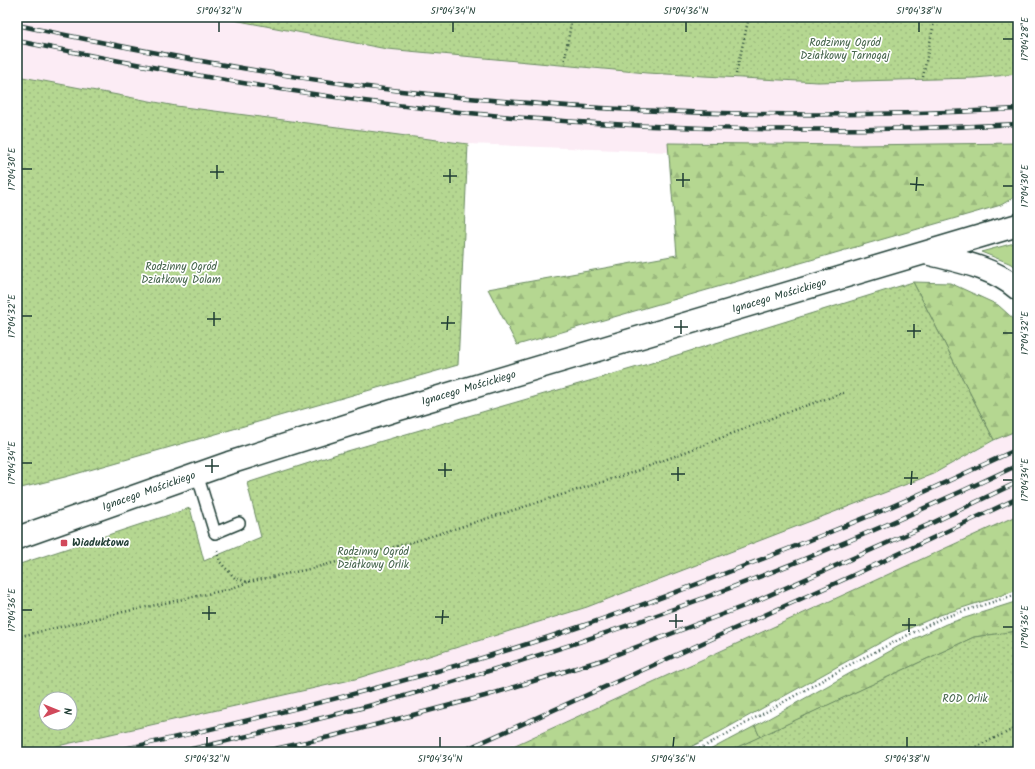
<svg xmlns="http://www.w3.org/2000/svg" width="1035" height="769" viewBox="0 0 1035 769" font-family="Kalam,sans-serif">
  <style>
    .built { fill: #fcecf5 }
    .green { fill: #b5d791; stroke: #6a8a62 }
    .forest { fill: url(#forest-firs); stroke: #6a8a62 }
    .garden { fill: url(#garden-dots); stroke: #6a8a62; fill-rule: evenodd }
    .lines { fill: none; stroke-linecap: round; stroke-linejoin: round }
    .lane-casing { stroke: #1f3d34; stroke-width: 14 }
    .secondary-casing { stroke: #1f3d34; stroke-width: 25 }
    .path { stroke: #1f3d34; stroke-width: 2.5; stroke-dasharray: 1 3; stroke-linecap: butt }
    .lane { stroke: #fff; stroke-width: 11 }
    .secondary { stroke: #fff; stroke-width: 22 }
    .rail-casing { stroke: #1f3d34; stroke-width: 4.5 }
    .rail { stroke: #fff; stroke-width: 3; stroke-dasharray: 9; stroke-linecap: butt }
    .ticks { fill: none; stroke: #1f3d34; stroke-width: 1.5 }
    .poi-dot { fill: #d1495b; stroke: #fff; stroke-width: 1.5 }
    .labels { text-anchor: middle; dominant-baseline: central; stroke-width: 3.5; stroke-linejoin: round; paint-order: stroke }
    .park-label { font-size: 11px; fill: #44644b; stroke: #fff }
    .street-label { font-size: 11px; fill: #1f3d34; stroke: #fff }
    .poi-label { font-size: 11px; font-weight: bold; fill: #1f3d34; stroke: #fff; text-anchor: start }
    .neatline { fill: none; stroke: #1f3d34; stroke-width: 1.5 }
    .ticks-label { font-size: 10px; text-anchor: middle; fill: #1f3d34 }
  </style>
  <defs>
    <pattern id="forest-firs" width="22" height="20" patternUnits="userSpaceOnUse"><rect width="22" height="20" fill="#b5d791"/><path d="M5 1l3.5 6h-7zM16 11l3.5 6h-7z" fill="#9bb97e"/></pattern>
    <pattern id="garden-dots" width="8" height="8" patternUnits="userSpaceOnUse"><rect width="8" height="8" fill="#b5d791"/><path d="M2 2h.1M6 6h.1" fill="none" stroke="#9bb97e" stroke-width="1.8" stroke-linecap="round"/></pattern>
  </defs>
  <rect width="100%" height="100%" fill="#fff"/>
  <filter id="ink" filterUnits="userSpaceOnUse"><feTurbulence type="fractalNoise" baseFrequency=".025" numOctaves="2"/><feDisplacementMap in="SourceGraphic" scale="8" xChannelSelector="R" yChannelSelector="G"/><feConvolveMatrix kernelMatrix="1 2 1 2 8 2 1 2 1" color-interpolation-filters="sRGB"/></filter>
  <g filter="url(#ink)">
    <g class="built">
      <polygon points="17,17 218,17 387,49 647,73 975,78 1018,74 1018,161 770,156 468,144 176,106 17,76"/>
      <polygon points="1018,428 1018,515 500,752 25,752 53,747 355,679 587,607 933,474"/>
    </g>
    <g class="green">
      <polygon points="1018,242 1018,268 1009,263 981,252"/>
      <polygon points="755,726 760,737 727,752 706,752"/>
    </g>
    <g class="forest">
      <polygon points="668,143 857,145 1018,143 1018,195 1001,205 517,345 488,289 677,255"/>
      <polygon points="913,282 950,283 998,305 1018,323 1018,430 994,440"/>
      <polygon points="1018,515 1018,590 940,615 896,634 707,739 680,752 500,752"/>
      <polygon points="1018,601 1018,631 974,637 760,737 755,726 901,645 946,624"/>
    </g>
    <g class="garden">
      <polygon points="218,17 1018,17 1018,74 975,78 818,82 647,73 387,49"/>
      <polygon points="17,76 176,106 468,144 458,365 65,477 17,489"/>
      <path d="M913,282L994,440L933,474L587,607L355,679L53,747L25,752H17V565L190,508L204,561L261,537L247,483L337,454L648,364ZM46,699H70V723H46Z"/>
      <polygon points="1018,631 1018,752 727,752 974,637"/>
    </g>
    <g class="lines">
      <defs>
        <polyline id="lane" points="197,474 215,533 239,523"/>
        <g id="secondary">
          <path d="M926,253C957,261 993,267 1018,289"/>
          <path id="s1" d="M17,538L229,463L399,409L1018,225"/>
        </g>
      </defs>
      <use href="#lane" class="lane-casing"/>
      <use href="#secondary" class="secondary-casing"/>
      <g class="path">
        <polyline points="564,64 572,17"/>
        <polyline points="736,74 749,17"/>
        <polyline points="923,77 935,17"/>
        <polyline points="217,551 220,562 235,578 248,582 314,568 416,541 634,472 790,411 846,392"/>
        <polyline points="17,637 119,613 230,589 248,582"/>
        <polyline points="692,752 709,744 853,663 942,618 1018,594"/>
        <polyline points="965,752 1018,727"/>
      </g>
      <use href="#lane" class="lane"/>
      <use href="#secondary" class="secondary"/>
      <defs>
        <g id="rail">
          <path d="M17,25C145,52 272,76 401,91C604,114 814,120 1018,109"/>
          <path d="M17,41C143,66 269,90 396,105C602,130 811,135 1018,124"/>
          <path d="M111,752C270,716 430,678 585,625C655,601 724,574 793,547C827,533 861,520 895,505C937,487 977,467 1018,449"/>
          <path d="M179,752C249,736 318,720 387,701C604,640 815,562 1018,465"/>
          <polyline points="261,752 329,737 485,696 602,660 747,605 930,524 1018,482"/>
          <polyline points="460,752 845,579 1018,498"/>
        </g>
      </defs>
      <use href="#rail" class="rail-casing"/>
      <use href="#rail" class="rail"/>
    </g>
  </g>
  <path class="ticks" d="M219,32V22M453,32V22M686,32V22M919,32V22M1003,39H1013M22,169H32M210,172H224M443,176H457M217,179V165M676,180H690M450,183V169M910,184L924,185M1003,186H1013M683,187V173M916,191L917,177M22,316H32M207,319H221M441,323H455M214,326V312M674,327H688M447,330L448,316M907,331H921M1003,333H1013M681,334V320M914,338V324M22,463H32M205,466H219M438,470H452M212,473V459M671,474H685M445,477V463M904,478H918M1003,480H1013M678,481V467M911,485L912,471M22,610H32M202,613H216M435,617H449M209,620V606M669,621H683M442,624L443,610M902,625H916M1003,627H1013M676,628V614M909,632V618M207,747V737M440,747V737M673,747L674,737M907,747V737"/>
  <rect class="poi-dot" x="60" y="539" width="8" height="8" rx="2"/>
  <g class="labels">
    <g class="park-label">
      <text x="845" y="43">Rodzinny Ogród<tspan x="845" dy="13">Działkowy Tarnogaj</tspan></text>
      <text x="181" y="267">Rodzinny Ogród<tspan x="181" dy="13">Działkowy Dolam</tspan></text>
      <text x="373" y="552">Rodzinny Ogród<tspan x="373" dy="13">Działkowy Orlik</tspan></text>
      <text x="965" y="699">ROD Orlik</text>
    </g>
    <g class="street-label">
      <text stroke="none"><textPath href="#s1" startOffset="800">Ignacego Mościckiego</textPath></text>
      <text stroke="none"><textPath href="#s1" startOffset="476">Ignacego Mościckiego</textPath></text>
      <text stroke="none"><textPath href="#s1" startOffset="140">Ignacego Mościckiego</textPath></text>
    </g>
    <g class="poi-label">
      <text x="72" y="543">Wiaduktowa</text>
    </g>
  </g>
  <rect width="1035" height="769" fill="none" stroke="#fff" stroke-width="44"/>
  <g transform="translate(58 711) rotate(91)"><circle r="19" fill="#ffffff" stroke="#a5b1ae"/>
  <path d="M0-3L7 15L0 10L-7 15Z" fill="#d1495b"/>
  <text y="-6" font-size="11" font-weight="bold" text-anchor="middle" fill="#1f3d34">N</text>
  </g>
  <rect x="22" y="22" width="991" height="725" class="neatline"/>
  <g class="ticks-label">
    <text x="219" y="14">51°04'32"N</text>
    <text x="453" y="14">51°04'34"N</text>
    <text x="686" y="14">51°04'36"N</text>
    <text x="919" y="14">51°04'38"N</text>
    <text transform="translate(1024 39) rotate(-90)" y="4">17°04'28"E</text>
    <text transform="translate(11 169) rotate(-90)" y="4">17°04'30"E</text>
    <text transform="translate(1024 186) rotate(-90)" y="4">17°04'30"E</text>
    <text transform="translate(11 316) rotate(-90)" y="4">17°04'32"E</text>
    <text transform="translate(1024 333) rotate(-90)" y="4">17°04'32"E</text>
    <text transform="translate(11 463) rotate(-90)" y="4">17°04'34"E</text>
    <text transform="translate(1024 480) rotate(-90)" y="4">17°04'34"E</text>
    <text transform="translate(11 610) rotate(-90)" y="4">17°04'36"E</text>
    <text transform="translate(1024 627) rotate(-90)" y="4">17°04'36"E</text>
    <text x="207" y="762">51°04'32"N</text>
    <text x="440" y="762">51°04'34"N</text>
    <text x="673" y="762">51°04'36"N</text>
    <text x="907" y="762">51°04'38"N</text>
  </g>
</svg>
